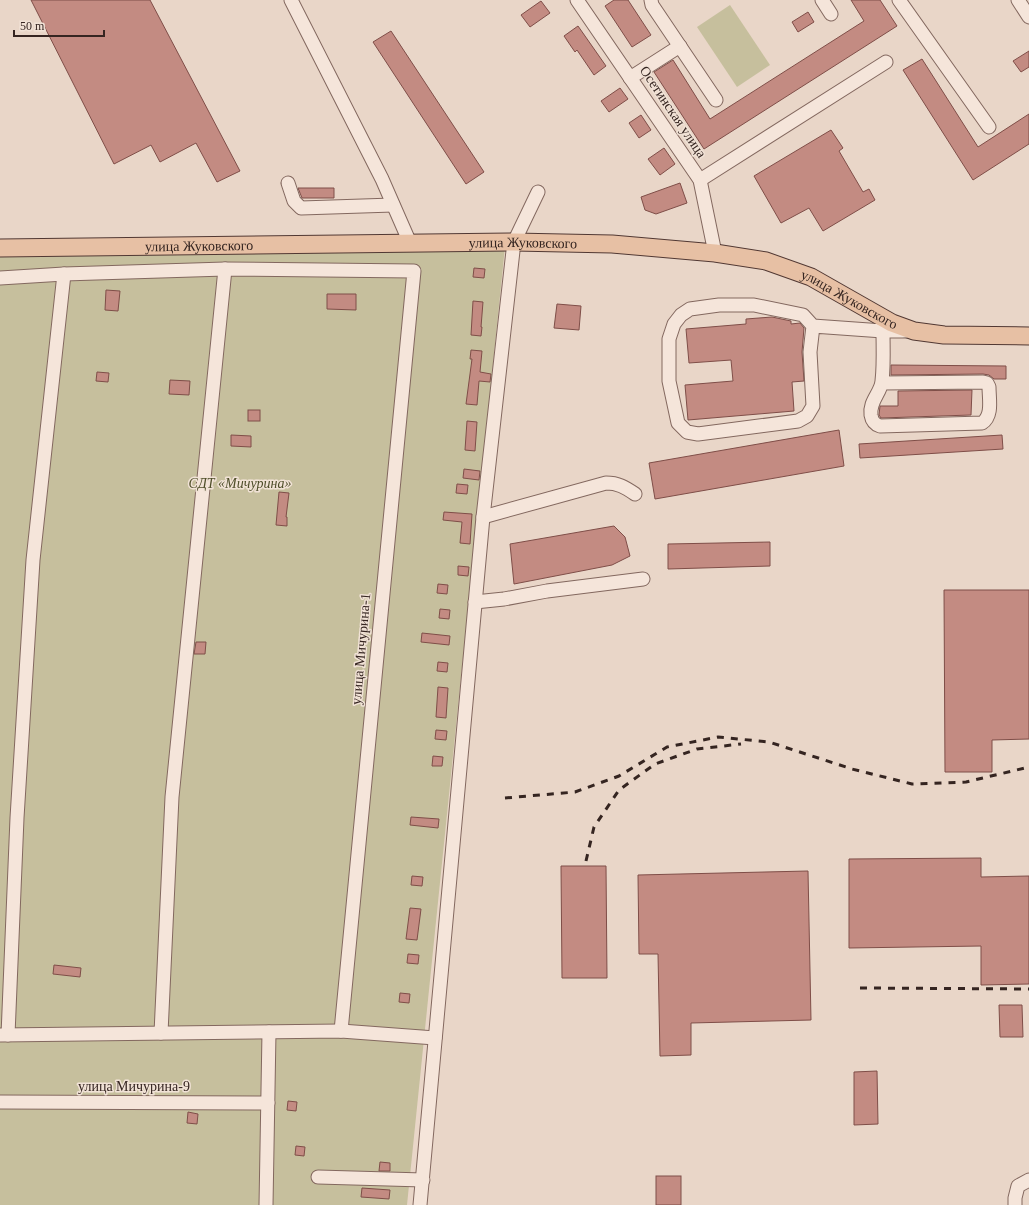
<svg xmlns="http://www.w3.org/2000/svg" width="1029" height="1205" viewBox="0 0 1029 1205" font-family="'Times New Roman',serif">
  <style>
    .green { fill: #c6bf9d }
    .building { fill: #c38b82; stroke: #7f4e48 }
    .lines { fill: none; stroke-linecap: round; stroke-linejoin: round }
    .minor-casing { stroke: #83685f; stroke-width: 15 }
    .major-casing { stroke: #513833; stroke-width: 19 }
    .minor { stroke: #f5e5da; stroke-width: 13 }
    .major { stroke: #e7c0a4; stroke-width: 17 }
    .rail { stroke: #352521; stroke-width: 3; stroke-dasharray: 7 7; stroke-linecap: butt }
    .labels { text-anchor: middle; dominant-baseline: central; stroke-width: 3; stroke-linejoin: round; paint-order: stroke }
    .street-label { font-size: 14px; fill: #352521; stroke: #f1e2d6 }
    .park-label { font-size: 14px; font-style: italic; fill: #4f4e2a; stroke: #f1e2d6 }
  </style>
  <rect width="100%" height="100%" fill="#e9d6c8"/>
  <g class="green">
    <polygon points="730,5 770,65 737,87 697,27"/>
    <polygon points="505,247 407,1205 0,1205 0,249"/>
  </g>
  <g class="building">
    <polygon points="31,0 150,0 240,171 217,182 196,143 160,162 151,145 114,164"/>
    <polygon points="614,0 628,0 651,35 632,47 605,6"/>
    <polygon points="851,0 880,0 897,26 704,149 654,72 673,60 710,119 864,21"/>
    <polygon points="541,1 550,13 530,27 521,15"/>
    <polygon points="808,12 814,22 798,32 792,22"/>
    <polygon points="578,26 606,66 594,75 577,50 575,52 564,36"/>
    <polygon points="391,31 484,172 466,184 373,42"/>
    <polygon points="1029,51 1029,67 1021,72 1013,61"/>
    <polygon points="922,59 978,147 1029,114 1029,144 973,180 903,70"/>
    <polygon points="620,88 628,99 609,112 601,101"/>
    <polygon points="641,115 651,130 639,138 629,123"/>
    <polygon points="831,130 843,148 839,151 863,192 869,189 875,200 823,231 809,208 781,223 754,176"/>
    <polygon points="664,148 675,164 660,175 648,159"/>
    <polygon points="680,183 687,203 656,214 645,210 641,197"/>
    <polygon points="298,188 334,188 334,198 302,198"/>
    <polygon points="474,268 485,269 484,278 473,277"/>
    <polygon points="106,290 120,291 118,311 105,310"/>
    <polygon points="327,294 356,294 356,310 327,309"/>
    <polygon points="473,301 483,302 481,327 482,327 481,336 471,335"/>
    <polygon points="557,304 581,306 579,330 554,328"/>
    <polygon points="772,317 791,321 791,324 800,323 804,328 802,352 804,381 792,382 794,411 688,420 685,385 733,381 731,360 689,363 686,329 746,324 746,319"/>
    <polygon points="471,350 482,351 480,372 491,374 490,382 479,381 477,405 466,404 472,359 470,359"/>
    <polygon points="891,365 1006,366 1006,379 994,379 989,375 983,374 891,375"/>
    <polygon points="97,372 109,373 108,382 96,381"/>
    <polygon points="170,380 190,381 189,395 169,394"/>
    <polygon points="972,390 971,415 881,418 879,415 880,406 898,406 898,391"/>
    <rect x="248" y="410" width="12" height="11"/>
    <polygon points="467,421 477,422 475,451 465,450"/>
    <polygon points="839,430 844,466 655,499 649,463"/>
    <polygon points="231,435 251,436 251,447 231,446"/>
    <polygon points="1002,435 1003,449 860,458 859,444"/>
    <polygon points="464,469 480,471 479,480 463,478"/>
    <polygon points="457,484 468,485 467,494 456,493"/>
    <polygon points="279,492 289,493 286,517 287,517 287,526 276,525"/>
    <polygon points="444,512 472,514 470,544 460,543 462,522 443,520"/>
    <polygon points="614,526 625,537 630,556 612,565 514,584 510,544"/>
    <polygon points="770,542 770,566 668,569 668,544"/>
    <polygon points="458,566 469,567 468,576 458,575"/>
    <polygon points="438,584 448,585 447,594 437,593"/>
    <polygon points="944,590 1029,590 1029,739 992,740 992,772 945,772"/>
    <polygon points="440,609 450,610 449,619 439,618"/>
    <polygon points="422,633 450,636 449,645 421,642"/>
    <polygon points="196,642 206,642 205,654 194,654"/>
    <polygon points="438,662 448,663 447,672 437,671"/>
    <polygon points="438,687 448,688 446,718 436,717"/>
    <polygon points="436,730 447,731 446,740 435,739"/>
    <polygon points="433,756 443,757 442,766 432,766"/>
    <polygon points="411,817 439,819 438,828 410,825"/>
    <polygon points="981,858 981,877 1029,876 1029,984 981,985 981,946 849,948 849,859"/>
    <polygon points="561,866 606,866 607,978 562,978"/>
    <polygon points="808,871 811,1020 691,1023 691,1055 660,1056 658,954 639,954 638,875"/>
    <polygon points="412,876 423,877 422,886 411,885"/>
    <polygon points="410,908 421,909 417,940 406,939"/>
    <polygon points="408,954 419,955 418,964 407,963"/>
    <polygon points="54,965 81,968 80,977 53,974"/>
    <polygon points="400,993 410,994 409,1003 399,1002"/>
    <polygon points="999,1005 1022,1005 1023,1037 1000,1037"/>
    <polygon points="877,1071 878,1124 854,1125 854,1072"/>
    <polygon points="288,1101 297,1102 296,1111 287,1110"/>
    <polygon points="188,1112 198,1114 197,1124 187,1123"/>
    <polygon points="296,1146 305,1147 304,1156 295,1155"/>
    <polygon points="380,1162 390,1163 390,1171 379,1171"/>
    <rect x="656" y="1176" width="25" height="29"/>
    <polygon points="362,1188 390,1190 389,1199 361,1197"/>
  </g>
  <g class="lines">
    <defs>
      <g id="minor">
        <polyline points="291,0 382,179 410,243"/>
        <polyline points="577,0 700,180 715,253"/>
        <polyline points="651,0 652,5 716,100"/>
        <polyline points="822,0 831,14"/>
        <polyline points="899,0 989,127"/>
        <polyline points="1018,0 1029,17"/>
        <polyline points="630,78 680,46"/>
        <polyline points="700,180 886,62"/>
        <polyline points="288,183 294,201 301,208 393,205"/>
        <polyline points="0,278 64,274 225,269 414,271 341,1031"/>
        <polyline points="813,326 810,352 813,406 807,416 798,421 698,434 687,432 678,423 669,381 669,339 674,324 681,315 690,309 719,305 754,305 803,315 813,326 883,331 906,331"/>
        <path d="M882,383L983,382L987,383L989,387C989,399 993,416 982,423L880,426C874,424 872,421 871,415C869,401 881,393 882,381C884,364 883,347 883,331"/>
        <path d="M483,517L606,483C618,483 625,487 635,494"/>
        <polyline points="475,602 504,599 547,591 643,579"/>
        <polyline points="161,1033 172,797 225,269"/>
        <polyline points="0,1035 341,1031 435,1038"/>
        <polyline points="8,1035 17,818 33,560 64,274"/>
        <polyline points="0,1102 268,1103"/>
        <polyline points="318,1177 423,1180"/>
        <polyline points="266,1205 269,1032"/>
        <polyline points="420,1205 483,517 514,242 538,192"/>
        <polyline points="1015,1205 1015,1198 1018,1186 1029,1180"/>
      </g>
      <g id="major">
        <path id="s1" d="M0,248L514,242L612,244L715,253L766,261L811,277L892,323L914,331L944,335L1029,336"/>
      </g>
    </defs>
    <use href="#minor" class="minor-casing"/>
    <use href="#major" class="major-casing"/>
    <use href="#minor" class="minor"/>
    <use href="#major" class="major"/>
    <g class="rail">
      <polyline points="505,798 575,792 619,776 667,747 718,737 769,742 852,769 912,784 966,782 1029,767"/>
      <polyline points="586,861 594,827 619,790 655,764 697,749 741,744"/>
      <polyline points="860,988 1029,989"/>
    </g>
  </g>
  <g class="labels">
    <g class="street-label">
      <text transform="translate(673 112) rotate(56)">Осетинская улица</text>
      <text stroke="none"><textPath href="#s1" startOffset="523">улица Жуковского</textPath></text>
      <text stroke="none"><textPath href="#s1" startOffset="199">улица Жуковского</textPath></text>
      <text stroke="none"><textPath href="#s1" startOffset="859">улица Жуковского</textPath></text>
      <text transform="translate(361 649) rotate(-85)">улица Мичурина-1</text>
      <text x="134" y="1086">улица Мичурина-9</text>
    </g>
    <g class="park-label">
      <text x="240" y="483">СДТ «Мичурина»</text>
    </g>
  </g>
  <path d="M14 30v6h90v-6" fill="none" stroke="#352521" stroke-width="2"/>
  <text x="20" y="30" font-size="12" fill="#352521" stroke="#f1e2d6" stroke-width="3" paint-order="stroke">50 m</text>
</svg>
